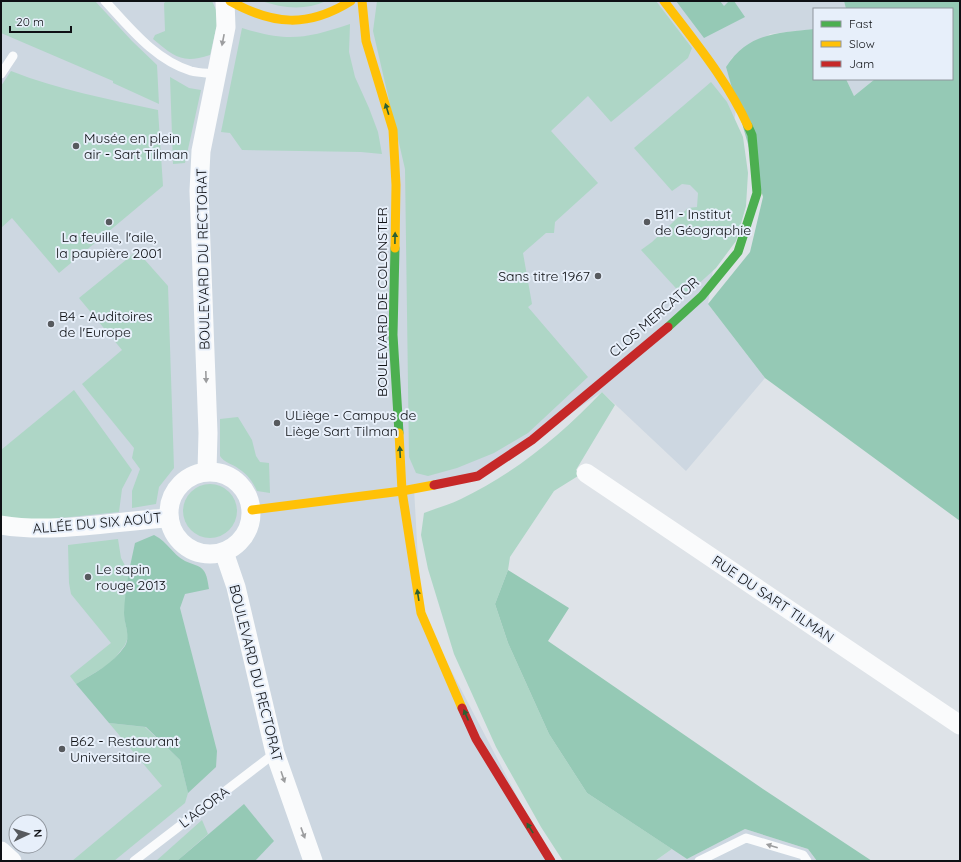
<svg xmlns="http://www.w3.org/2000/svg" width="961" height="862" viewBox="0 0 961 862" font-family="Quicksand,sans-serif">
  <style>
    .built { fill: #cdd7e1; fill-rule: evenodd }
    .green { fill: #aed6c6 }
    .forest { fill: #95c9b5 }
    .lines { fill: none; stroke-linecap: round; stroke-linejoin: round }
    .lane { stroke: #fafbfc; stroke-width: 9 }
    .street { stroke: #fafbfc; stroke-width: 19 }
    .fast { stroke: #4caf50; stroke-width: 9 }
    .slow { stroke: #ffc107; stroke-width: 9 }
    .jam { stroke: #c62828; stroke-width: 9 }
    .oneway { fill: #9c9d9f }
    .oneway2 { fill: #2d6032 }
    .poi-dot { fill: #575a5e; stroke: #e7effa; stroke-width: 1.5 }
    .labels { text-anchor: middle; dominant-baseline: central; stroke-width: 4; stroke-linejoin: round; paint-order: stroke }
    .poi-label { font-size: 14px; fill: #0e1014; stroke: #e7effa; text-anchor: start }
    .street-label { font-size: 14px; fill: #0e1014; stroke: #e7effa }
  </style>
  <rect width="100%" height="100%" fill="#dee3e8"/>
  <g class="built">
    <path d="M1,1H844L846,9H814V29L770,34L732,58L726,67L737,102L708,304L765,378L686,471L602,392L478,476L414,488L421,613L551,861H1ZM16,822H40V846H16Z"/>
    <polygon points="846,79 875,79 854,96"/>
    <polygon points="745,829 808,849 817,861 655,861 672,849 687,859"/>
  </g>
  <g class="green">
    <polygon points="1,1 95,1 132,41 157,65 159,104 113,83 113,81 1,33"/>
    <path d="M167,1H212L219,16L210,55C182,64 175,57 153,39L155,35L165,31L164,3Z"/>
    <path d="M261,1H326C304,11 283,8 261,1Z"/>
    <polygon points="377,1 656,1 692,48 688,58 611,122 588,96 551,131 598,183 555,222 554,233 546,233 523,253 532,304 528,307 588,377 528,433 494,453 457,468 428,476 416,473 409,457 405,169 373,31"/>
    <path d="M350,24L349,52L355,77L369,108L378,132L382,154L361,152L242,150L230,133L221,132L242,28C288,42 305,39 350,24Z"/>
    <path d="M11,71C59,90 108,99 158,110L163,186L59,273L12,218L1,228V86Z"/>
    <polygon points="170,77 189,88 201,90 185,163 173,164"/>
    <polygon points="711,82 727,102 743,137 748,173 746,206 736,241 716,268 684,297 641,250 652,242 688,208 697,207 698,193 690,185 682,184 672,191 634,148"/>
    <polygon points="137,251 168,286 174,468 159,487 156,504 132,508 132,491 140,469 132,458 134,448 82,384 122,350 79,298"/>
    <polygon points="74,390 132,470 122,489 119,512 22,522 1,518 1,450"/>
    <path d="M602,392L615,405L576,470L580,474L578,476L554,491L510,557L508,570L495,604L508,643L549,734L587,793L672,849L655,861H563L541,827L496,747L454,654L428,569L421,535L424,513C436,508 449,505 461,499C515,473 560,436 602,392Z"/>
    <path d="M238,417L252,440L256,456L260,462L269,463L270,493L257,491C253,482 248,475 239,469C233,464 224,463 220,456V419Z"/>
    <circle cx="210" cy="511" r="27"/>
    <polygon points="118,539 121,558 129,573 124,615 128,637 125,645 111,663 76,684 70,676 111,643 71,594 69,583 68,545"/>
    <polygon points="109,723 145,727 180,760 188,793 185,803 114,861 72,861 162,786"/>
    <polygon points="202,820 208,834 177,861 156,861"/>
  </g>
  <g class="forest">
    <polygon points="676,1 720,1 724,6 729,1 734,1 745,17 704,38"/>
    <path d="M844,1H960V521L765,378L708,304L750,252L763,197L726,67C748,33 777,33 814,29V79H846L854,96L875,79H952V9H846Z"/>
    <path d="M154,535C169,543 171,553 185,561C191,564 200,565 204,571C207,575 208,583 209,589L185,594L180,608L217,751L216,767L188,793L180,760L146,727L109,723L76,684C94,673 113,664 125,646C131,636 124,624 124,613C125,589 130,566 135,543Z"/>
    <polygon points="508,570 569,608 548,641 763,789 872,861 817,861 808,849 745,829 687,859 587,793 549,734 508,643 495,604"/>
    <polygon points="244,804 274,841 255,861 177,861"/>
  </g>
  <g class="lines">
    <g class="lane">
      <path d="M105,1C130,28 155,60 191,71C199,73 208,73 216,74"/>
      <polyline points="1,74 13,56"/>
      <polyline points="134,861 275,753"/>
      <polyline points="699,861 746,838 803,855 807,861"/>
    </g>
    <g class="street">
      <polyline points="207,471 208,433 199,191 201,151 226,27 225,1"/>
      <circle cx="210" cy="513" r="41"/>
      <polyline points="586,473 960,725"/>
      <path d="M1,525C54,534 115,521 169,518"/>
      <polyline points="224,552 236,587 275,753 313,861"/>
      <polyline points="1,851 12,861"/>
    </g>
    <g class="fast">
      <polyline points="395,248 393,335 399,433"/>
      <polyline points="668,327 702,296 738,252 757,193 752,135 748,126"/>
    </g>
    <g class="slow">
      <path d="M230,1C273,25 308,28 351,1"/>
      <polyline points="362,1 366,41 393,130 396,185 395,248"/>
      <path d="M664,1C694,41 727,80 748,126"/>
      <polyline points="399,433 402,491 421,613 462,708"/>
      <polyline points="252,510 402,491 434,485"/>
    </g>
    <g class="jam">
      <polyline points="434,485 478,476 532,440 668,327"/>
      <polyline points="462,708 476,739 551,861"/>
    </g>
  </g>
  <defs><path id="oneway-solid" d="M-6-.8H1V-3.2L6.5 0L1 3.2V.8H-6Z"/></defs>
  <g class="oneway">
    <use href="#oneway-solid" transform="translate(223 40) rotate(101)"/>
    <use href="#oneway-solid" transform="translate(206 377) rotate(88)"/>
    <use href="#oneway-solid" transform="translate(283 777) rotate(71)"/>
    <use href="#oneway-solid" transform="translate(303 833) rotate(70)"/>
    <use href="#oneway-solid" transform="translate(772 846) rotate(-163)"/>
  </g>
  <g class="oneway2">
    <use href="#oneway-solid" transform="translate(387 109) rotate(-107)"/>
    <use href="#oneway-solid" transform="translate(395 238) rotate(-89)"/>
    <use href="#oneway-solid" transform="translate(400 452) rotate(-93)"/>
    <use href="#oneway-solid" transform="translate(418 595) rotate(-99)"/>
    <use href="#oneway-solid" transform="translate(466 715) rotate(-113)"/>
    <use href="#oneway-solid" transform="translate(530 828) rotate(-122)"/>
  </g>
  <g class="poi-dot">
    <circle cx="76" cy="146" r="4"/>
    <circle cx="109" cy="222" r="4"/>
    <circle cx="647" cy="222" r="4"/>
    <circle cx="598" cy="276" r="4"/>
    <circle cx="51" cy="324" r="4"/>
    <circle cx="277" cy="423" r="4"/>
    <circle cx="88" cy="577" r="4"/>
    <circle cx="62" cy="749" r="4"/>
  </g>
  <g class="labels">
    <g class="poi-label">
      <text x="84" y="138">Musée en plein<tspan x="84" dy="16">air - Sart Tilman</tspan></text>
      <text x="655" y="214">B11 - Institut<tspan x="655" dy="16">de Géographie</tspan></text>
      <text x="109" y="237" text-anchor="middle">La feuille, l'aile,<tspan x="109" dy="16">la paupière 2001</tspan></text>
      <text x="590" y="276" text-anchor="end">Sans titre 1967</text>
      <text x="59" y="316">B4 - Auditoires<tspan x="59" dy="16">de l'Europe</tspan></text>
      <text x="285" y="415">ULiège - Campus de<tspan x="285" dy="16">Liège Sart Tilman</tspan></text>
      <text x="96" y="569">Le sapin<tspan x="96" dy="16">rouge 2013</tspan></text>
      <text x="70" y="741">B62 - Restaurant<tspan x="70" dy="16">Universitaire</tspan></text>
    </g>
    <g class="street-label">
      <text transform="translate(203 259) rotate(-91)">BOULEVARD DU RECTORAT</text>
      <text transform="translate(382 302) rotate(-90)">BOULEVARD DE COLONSTER</text>
      <text transform="translate(654 317) rotate(-41)">CLOS MERCATOR</text>
      <text transform="translate(97 523) rotate(-5)">ALLÉE DU SIX AOÛT</text>
      <text transform="translate(773 599) rotate(34)">RUE DU SART TILMAN</text>
      <text transform="translate(256 673) rotate(76)">BOULEVARD DU RECTORAT</text>
      <text transform="translate(204 807) rotate(-37)">L'AGORA</text>
    </g>
  </g>
  <rect width="961" height="862" fill="none" stroke="#0e1014" stroke-width="4"/>
  <rect x="813" y="8" width="140" height="72" fill="#e7effa" stroke="#90969e"/>
  <rect x="821" y="21" width="20" height="6" fill="#4caf50" stroke="#90969e"/>
  <text x="849" y="28" font-size="12" fill="#0e1014">Fast</text>
  <rect x="821" y="41" width="20" height="6" fill="#ffc107" stroke="#90969e"/>
  <text x="849" y="48" font-size="12" fill="#0e1014">Slow</text>
  <rect x="821" y="61" width="20" height="6" fill="#c62828" stroke="#90969e"/>
  <text x="849" y="68" font-size="12" fill="#0e1014">Jam</text>
  <g transform="translate(28 834) rotate(86)"><circle r="19" fill="#e7effa" stroke="#90969e"/>
  <path d="M0-3L7 15L0 10L-7 15Z" fill="#575a5e"/>
  <text y="-6" font-size="11" font-weight="bold" text-anchor="middle" fill="#0e1014">N</text>
  </g>
  <path d="M10 26v6h61v-6" fill="none" stroke="#0e1014" stroke-width="2"/>
  <text x="16" y="26" font-size="12" fill="#0e1014" stroke="#e7effa" stroke-width="3" paint-order="stroke">20 m</text>
</svg>
